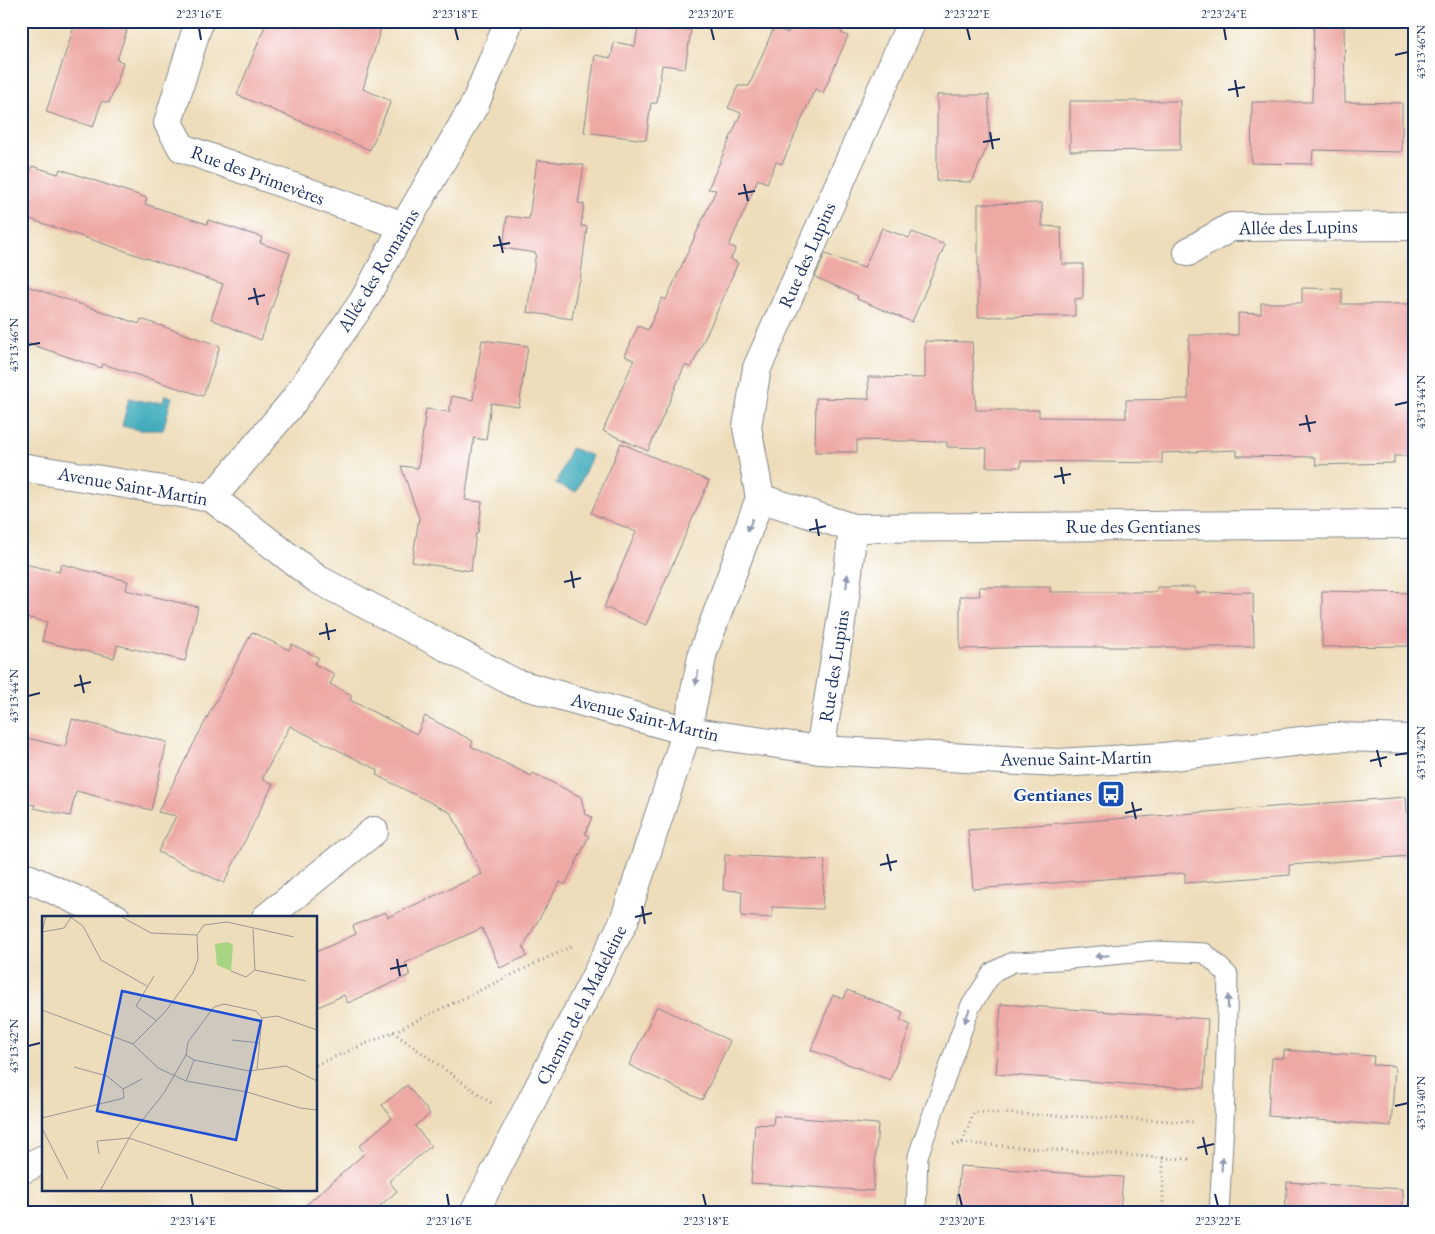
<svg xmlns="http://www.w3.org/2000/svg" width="1435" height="1234" viewBox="0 0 1435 1234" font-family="'EB Garamond',serif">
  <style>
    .water { fill: #3caabb; stroke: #2c6c8c }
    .building { fill: #eea9a5 }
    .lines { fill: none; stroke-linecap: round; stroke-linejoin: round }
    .service-casing { stroke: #84868c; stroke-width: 21 }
    .minor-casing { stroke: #84868c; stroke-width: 30 }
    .tertiary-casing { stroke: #84868c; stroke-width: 30 }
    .path { stroke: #84868c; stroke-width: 3; stroke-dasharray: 1 4; stroke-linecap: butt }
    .service { stroke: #fff; stroke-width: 19 }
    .minor { stroke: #fff; stroke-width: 28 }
    .tertiary { stroke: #fff; stroke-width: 28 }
    .oneway { fill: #8d97ae }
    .ticks { fill: none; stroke: #1b2f5e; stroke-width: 2 }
    .labels { text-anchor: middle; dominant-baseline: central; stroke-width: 4; stroke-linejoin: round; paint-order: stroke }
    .street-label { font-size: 19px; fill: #1b2f5e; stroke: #fff }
    .transit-label { font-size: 19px; font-weight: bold; fill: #164399; stroke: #fff; text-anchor: end }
    .inset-road { fill: none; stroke: #9a9795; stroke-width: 1 }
    .view { fill: #1d4ed8; fill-opacity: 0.15; stroke: #1d4ed8; stroke-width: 2.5 }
    .inset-edge { fill: none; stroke: #1b2f5e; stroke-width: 2.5 }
    .neatline { fill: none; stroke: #1b2f5e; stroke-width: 2 }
    .ticks-label { font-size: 12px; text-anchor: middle; fill: #1b2f5e }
  </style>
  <rect width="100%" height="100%" fill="#fff"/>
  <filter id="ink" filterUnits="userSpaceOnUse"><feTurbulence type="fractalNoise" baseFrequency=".02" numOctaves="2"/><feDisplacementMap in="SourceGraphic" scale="10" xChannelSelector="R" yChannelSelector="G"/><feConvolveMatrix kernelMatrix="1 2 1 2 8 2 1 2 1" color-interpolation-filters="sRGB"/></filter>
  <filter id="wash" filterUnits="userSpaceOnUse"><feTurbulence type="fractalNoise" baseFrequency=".0096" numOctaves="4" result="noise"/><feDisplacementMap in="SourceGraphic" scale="20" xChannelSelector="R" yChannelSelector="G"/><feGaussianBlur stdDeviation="1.12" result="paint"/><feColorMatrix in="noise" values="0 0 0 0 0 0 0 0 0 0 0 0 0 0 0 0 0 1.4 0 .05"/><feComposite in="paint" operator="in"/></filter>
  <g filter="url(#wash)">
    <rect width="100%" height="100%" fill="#eeddba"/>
    <g class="water">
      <polygon points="165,395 172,397 163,430 139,430 122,426 129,398 146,402 163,402"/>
      <polygon points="571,448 592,456 576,492 556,484"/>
    </g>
    <g id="blocks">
      <g class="building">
        <polygon points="76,21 130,21 117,60 123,62 118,79 109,103 102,101 93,127 46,112"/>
        <polygon points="267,21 383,21 363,89 391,101 370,150 237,95"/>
        <polygon points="639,21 686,21 684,29 691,30 685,68 662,65 657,103 651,103 646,140 584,132 595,55 611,58 614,42 635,46"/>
        <polygon points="792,21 846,21 841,33 848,36 823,93 815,89 782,164 776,162 767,183 758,179 729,246 736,248 731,259 738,263 725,292 726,292 691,368 685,365 648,451 603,431 634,360 625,356 638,326 648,330 662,298 666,300 716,190 708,189 741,113 728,108 738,86 749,86 774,27 788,33"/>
        <polygon points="1314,21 1344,21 1345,102 1402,103 1402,152 1313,150 1312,164 1251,163 1252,102 1312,102"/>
        <polygon points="937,95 989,95 989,142 972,182 937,181"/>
        <polygon points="1070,101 1180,101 1180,150 1070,151"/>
        <polygon points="537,160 584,165 578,203 584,204 581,226 587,227 580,282 578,282 572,319 527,312 536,253 503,248 507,216 529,219"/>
        <polygon points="32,166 58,174 60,169 147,198 145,204 207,224 208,220 245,232 262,237 260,243 290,253 261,340 211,319 223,284 21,216 21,201"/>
        <polygon points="1042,203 1042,226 1061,227 1062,264 1083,264 1083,298 1075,299 1075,316 978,317 978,204"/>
        <polygon points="882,228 909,238 912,232 945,245 912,322 857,299 858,296 815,277 825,254 864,268"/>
        <polygon points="21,284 139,324 141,319 220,346 203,396 103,364 101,368 21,341"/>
        <polygon points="1302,288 1342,289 1342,304 1414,304 1413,456 1394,456 1394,463 1316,465 1315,457 1237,456 1237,450 1162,453 1162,463 1021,461 1021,467 986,467 987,448 947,447 947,442 857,440 857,452 815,452 816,398 869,399 868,377 925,378 925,341 972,342 976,410 1039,410 1039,417 1126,418 1126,400 1188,399 1189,335 1238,335 1238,313 1261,314 1261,303 1302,303"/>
        <polygon points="482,340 528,346 519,407 491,403 486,440 474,438 465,500 482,502 478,533 476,533 471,571 412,562 419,518 401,466 418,468 426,409 449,412 452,396 473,400"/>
        <polygon points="621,443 709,481 646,625 604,607 636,532 591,513"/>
        <polygon points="25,564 59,572 61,564 128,581 126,590 198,607 185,661 117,645 114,658 42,641 47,622 21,616 21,582"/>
        <polygon points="979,587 1050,587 1050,592 1157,592 1157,587 1195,587 1195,593 1253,592 1254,647 1050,647 960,649 960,596 980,596"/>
        <polygon points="1322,591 1414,593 1414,646 1322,647"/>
        <polygon points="252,632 289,650 292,644 319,658 314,664 335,674 330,684 352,695 350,700 417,734 425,716 473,741 471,746 531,776 533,773 581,797 585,814 592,817 585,834 589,836 565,885 560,882 523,947 527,956 500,968 482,928 405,963 410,975 348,1003 344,995 316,1008 316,952 356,934 353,926 385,912 388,917 482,874 451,813 376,775 378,770 290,726 262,779 273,784 224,883 158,852 176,816 158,812"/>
        <polygon points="72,719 167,742 151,810 76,791 70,816 34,808 35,805 21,802 21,744 26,745 27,738 65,747"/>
        <polygon points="1406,797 1410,856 1289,865 1290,875 1199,882 1185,883 1185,873 973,889 968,830"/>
        <polygon points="725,855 825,860 822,909 772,907 772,918 741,916 742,891 723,890"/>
        <polygon points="847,990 903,1012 900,1020 911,1025 890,1080 811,1050 833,995 844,999"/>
        <polygon points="1001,1004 1208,1019 1204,1088 1152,1086 996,1074"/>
        <polygon points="657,1006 730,1041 702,1100 629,1065"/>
        <polygon points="1284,1050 1374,1056 1373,1065 1395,1066 1391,1126 1268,1116 1272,1058 1284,1058"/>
        <polygon points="407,1085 430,1114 415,1126 431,1146 389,1181 397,1191 372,1213 297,1213 365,1153 359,1146 392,1118 382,1105"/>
        <polygon points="774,1116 878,1124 873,1191 751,1183 755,1124 773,1125"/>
        <polygon points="960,1166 1123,1177 1120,1213 956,1213"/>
        <polygon points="1287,1182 1403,1189 1403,1213 1285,1213"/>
      </g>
    </g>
  </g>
  <g filter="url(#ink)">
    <use href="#blocks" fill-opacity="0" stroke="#84868c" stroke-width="1"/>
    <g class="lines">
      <defs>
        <polyline id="service" points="916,1213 918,1156 970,1007 993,972 1013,962 1058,960 1154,951 1205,953 1228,975 1224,1123 1219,1213"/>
        <g id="minor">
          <polyline points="199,21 168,123 182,148 404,226"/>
          <polyline points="1188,252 1231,227 1414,226"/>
          <polyline points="212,498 292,403 364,300 404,226 475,104 509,21"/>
          <polyline points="760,498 747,427 757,368 912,21"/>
          <polyline points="853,528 1414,524"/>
          <polyline points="21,875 116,918"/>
          <polyline points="266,918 374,831"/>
          <polyline points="21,1170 44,1159"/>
          <polyline points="474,1213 624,921 687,731 703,652 760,498 853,528 845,598 820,750"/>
        </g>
        <polyline id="tertiary" points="21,467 212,498 317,579 515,683 687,731 820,750 1058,763 1164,757 1336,737 1414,739"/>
      </defs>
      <use href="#service" class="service-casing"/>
      <use href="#minor" class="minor-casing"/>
      <use href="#tertiary" class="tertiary-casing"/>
      <g class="path">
        <polyline points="393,1032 494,1105"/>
        <polyline points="316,1065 393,1032 572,946"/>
        <polyline points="962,1143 1163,1158 1163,1213"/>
        <polyline points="953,1144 962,1143 974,1112 1196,1122"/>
        <polyline points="1163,1158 1193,1159"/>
      </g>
      <use href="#service" class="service"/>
      <use href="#minor" class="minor"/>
      <use href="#tertiary" class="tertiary"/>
    </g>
    <defs><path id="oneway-solid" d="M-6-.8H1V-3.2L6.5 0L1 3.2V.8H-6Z" transform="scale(1.25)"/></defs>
    <g class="oneway">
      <use href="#oneway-solid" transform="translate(750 525) rotate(111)"/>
      <use href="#oneway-solid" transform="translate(847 581) rotate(-84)"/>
      <use href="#oneway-solid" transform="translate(697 678) rotate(101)"/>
      <use href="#oneway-solid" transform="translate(1102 956) rotate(175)"/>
      <use href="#oneway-solid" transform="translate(1228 1002) rotate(-88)"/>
      <use href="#oneway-solid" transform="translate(967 1016) rotate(109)"/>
      <use href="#oneway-solid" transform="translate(1222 1164) rotate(-87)"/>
    </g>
  </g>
  <path class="ticks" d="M199,28L201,40M455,28L458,40M711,28L714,40M967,28L970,40M1224,28L1226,40M1395,55L1408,52M1235,80L1238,97M1228,90L1245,87M990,132L993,149M983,142L1000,139M744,184L748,201M738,194L755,191M499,236L503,253M493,246L510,243M254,288L258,305M248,299L265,295M28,345L40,343M1395,405L1408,402M1306,415L1310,432M1299,425L1316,422M1061,467L1064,484M1054,477L1071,474M816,519L819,536M809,530L826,526M571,571L574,588M564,582L581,578M326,623L329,640M319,634L336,630M80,675L84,693M74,686L91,682M28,696L40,693M1377,750L1381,767M1395,755L1408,753M1370,761L1387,757M1132,802L1136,819M1125,813L1142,809M887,854L891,871M880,865L897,861M642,906L645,924M635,917L652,913M397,959L400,976M390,969L407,965M28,1046L40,1043M1395,1106L1408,1103M1203,1137L1207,1155M1197,1148L1214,1144M191,1194L193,1206M447,1194L449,1206M703,1194L706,1206M959,1194L962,1206M1215,1194L1218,1206"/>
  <defs>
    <symbol id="bus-square" viewBox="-11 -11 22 22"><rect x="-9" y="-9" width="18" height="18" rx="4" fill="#1a4fb4" stroke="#fff"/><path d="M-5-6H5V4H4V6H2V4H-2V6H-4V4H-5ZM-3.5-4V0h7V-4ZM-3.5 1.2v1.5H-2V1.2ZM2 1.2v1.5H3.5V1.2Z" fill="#fff"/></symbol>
  </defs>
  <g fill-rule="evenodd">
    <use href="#bus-square" x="1095" y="778" width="32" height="32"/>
  </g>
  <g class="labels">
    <g class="street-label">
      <text transform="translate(258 175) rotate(20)">Rue des Primevères</text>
      <text transform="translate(1298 227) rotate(-1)">Allée des Lupins</text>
      <text transform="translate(807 255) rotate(-66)">Rue des Lupins</text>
      <text transform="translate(378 270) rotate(-59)">Allée des Romarins</text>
      <text transform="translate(133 486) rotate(10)">Avenue Saint-Martin</text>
      <text x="1133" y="526">Rue des Gentianes</text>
      <text transform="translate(834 666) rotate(-81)">Rue des Lupins</text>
      <text transform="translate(645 717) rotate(14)">Avenue Saint-Martin</text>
      <text transform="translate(1076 758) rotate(-1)">Avenue Saint-Martin</text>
      <text transform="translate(581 1005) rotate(-63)">Chemin de la Madeleine</text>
    </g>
    <g class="transit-label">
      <text x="1092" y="794">Gentianes</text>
    </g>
  </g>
  <g transform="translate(42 916)">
    <rect width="275" height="275" fill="#eeddba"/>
    <path d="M186,26L191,29L189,55L175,49L173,28Z" fill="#a7d582"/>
    <path class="inset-road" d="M27,0L41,10L59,44L105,70M78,0L109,17L155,19M211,13L213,54L264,65M0,16L22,12L30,0M0,16L4,0M189,55L204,61L213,54M112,60L94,90L115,105M0,94L91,128L116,152L144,165L205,176L258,192L275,194M220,102L235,100L275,114M190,124L218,127M91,128L124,95L151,57L156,43L155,19L162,9L185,6L252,21M144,139L146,126L172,91L182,88L214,95L220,102L215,153M152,144L207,155L244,150L275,165M81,173L100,163M0,202L82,182L81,173L65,160L32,151M0,212L26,263M57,238L55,225L87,222L243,275M58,275L90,217L122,177L144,139L152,144L144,165"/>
    <path class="view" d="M80,75L219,105L194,224L55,195Z"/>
    <rect width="275" height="275" class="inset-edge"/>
  </g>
  <rect width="1435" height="1234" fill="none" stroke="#fff" stroke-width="55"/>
  <rect x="28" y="28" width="1380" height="1178" class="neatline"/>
  <g class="ticks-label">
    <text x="199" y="18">2°23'16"E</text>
    <text x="455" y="18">2°23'18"E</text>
    <text x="711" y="18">2°23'20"E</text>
    <text x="967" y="18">2°23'22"E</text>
    <text x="1224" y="18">2°23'24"E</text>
    <text transform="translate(1421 52) rotate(-90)" y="4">43°13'46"N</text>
    <text transform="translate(14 345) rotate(-90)" y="4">43°13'46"N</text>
    <text transform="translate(1421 402) rotate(-90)" y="4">43°13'44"N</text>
    <text transform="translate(14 696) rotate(-90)" y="4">43°13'44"N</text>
    <text transform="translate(1421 753) rotate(-90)" y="4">43°13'42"N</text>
    <text transform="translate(14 1046) rotate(-90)" y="4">43°13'42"N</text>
    <text transform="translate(1421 1103) rotate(-90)" y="4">43°13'40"N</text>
    <text x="193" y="1225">2°23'14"E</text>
    <text x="449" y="1225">2°23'16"E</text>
    <text x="706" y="1225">2°23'18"E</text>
    <text x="962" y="1225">2°23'20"E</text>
    <text x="1218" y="1225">2°23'22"E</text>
  </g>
</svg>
